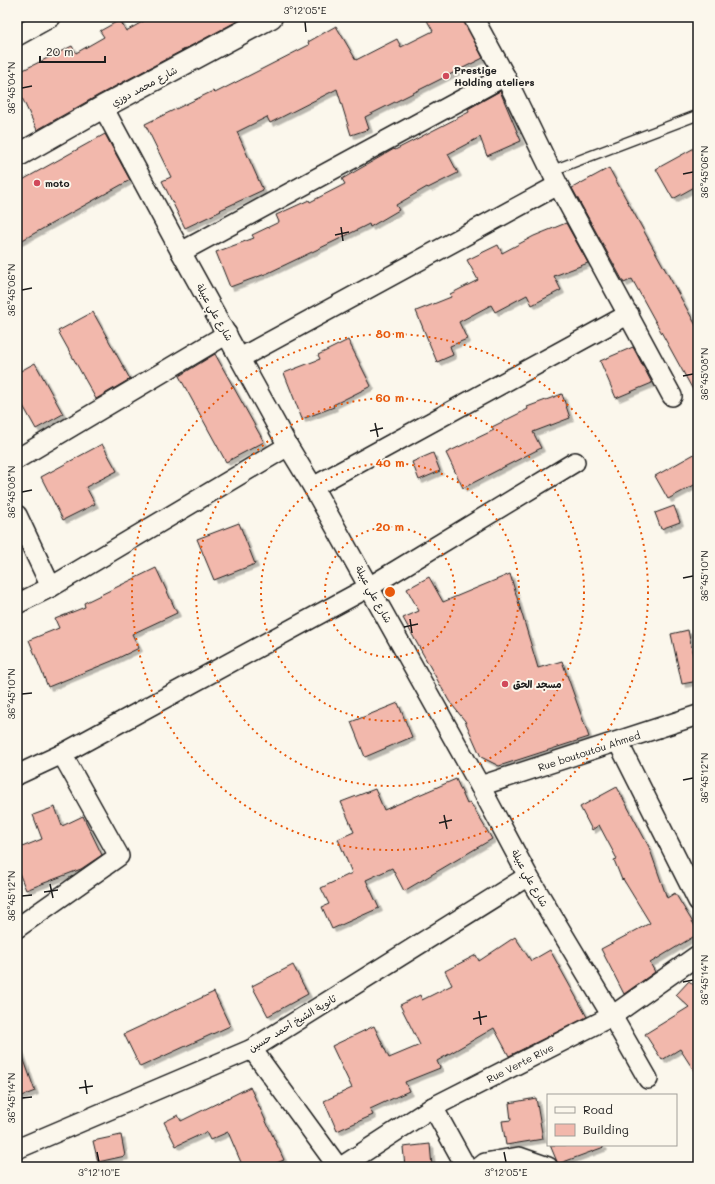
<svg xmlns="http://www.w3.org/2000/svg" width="715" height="1184" viewBox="0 0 715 1184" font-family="Mali,'Playpen Sans Arabic',sans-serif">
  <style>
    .building { fill: #f2b8ac; stroke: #1c1c1c; filter: url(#shadow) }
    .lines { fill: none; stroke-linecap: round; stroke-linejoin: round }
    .lane-casing { stroke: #1c1c1c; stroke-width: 12 }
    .street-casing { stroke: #1c1c1c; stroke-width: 22 }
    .secondary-casing { stroke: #1c1c1c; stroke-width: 25 }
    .lane { stroke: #fbf7ec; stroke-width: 9 }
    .street { stroke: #fbf7ec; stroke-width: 19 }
    .secondary { stroke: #fbf7ec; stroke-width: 22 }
    .ticks { fill: none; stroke: #1c1c1c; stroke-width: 1.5 }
    .ring { fill: none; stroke: #e8590c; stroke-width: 2; stroke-dasharray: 2 4 }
    .poi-dot { fill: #d1495b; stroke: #fbf7ec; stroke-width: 1.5 }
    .labels { text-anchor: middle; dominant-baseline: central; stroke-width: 4; stroke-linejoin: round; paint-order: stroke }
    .poi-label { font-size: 10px; font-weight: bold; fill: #1c1c1c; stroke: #fbf7ec; text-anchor: start }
    .street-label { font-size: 10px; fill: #1c1c1c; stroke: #fbf7ec }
    .centre { fill: #e8590c; stroke: #fbf7ec; stroke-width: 2 }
    .ring-label { font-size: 12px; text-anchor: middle; font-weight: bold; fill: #e8590c; stroke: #fbf7ec; stroke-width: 4; stroke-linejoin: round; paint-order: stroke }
    .neatline { fill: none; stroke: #1c1c1c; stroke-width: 1.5 }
    .ticks-label { font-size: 10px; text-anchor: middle; fill: #1c1c1c }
  </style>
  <defs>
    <filter id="shadow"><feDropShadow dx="3.5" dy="3.5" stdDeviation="0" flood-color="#0004"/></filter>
  </defs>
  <rect width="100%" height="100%" fill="#fbf7ec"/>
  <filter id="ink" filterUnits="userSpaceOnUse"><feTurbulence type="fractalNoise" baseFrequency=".025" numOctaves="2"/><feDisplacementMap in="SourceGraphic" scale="8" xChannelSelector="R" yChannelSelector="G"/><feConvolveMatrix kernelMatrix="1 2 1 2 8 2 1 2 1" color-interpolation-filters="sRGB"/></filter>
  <g filter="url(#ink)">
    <g class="building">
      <polygon points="151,17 245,17 97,96 37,130 17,87 17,73 72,46 76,53 104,37 100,31 120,20 126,31"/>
      <polygon points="425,17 462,17 483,58 365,117 369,129 351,135 337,89 270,123 267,117 237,132 263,190 220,210 221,211 185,228 162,181 171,177 145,124 213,91 215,93 309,45 308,42 336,26 356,60 397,39 401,47 433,31"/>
      <polygon points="500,91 521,141 487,156 480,137 448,154 458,173 428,188 427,187 396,205 399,210 370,227 369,224 335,241 268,273 230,287 216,252 254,238 252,235 279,222 276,215 309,200 310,202 345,184 342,179 394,149 395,150 469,112 468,109"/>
      <polygon points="105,134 130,180 17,243 17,183"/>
      <polygon points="698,146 698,185 673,199 656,169"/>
      <polygon points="609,168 698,329 698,399 632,279 624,283 572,188"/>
      <polygon points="566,223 588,263 554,276 561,290 532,305 527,295 495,312 491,305 459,322 467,339 450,346 453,355 437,362 416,311 451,297 450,294 478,280 467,260 498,245 502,253 534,236"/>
      <polygon points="93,312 130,379 96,399 58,331"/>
      <polygon points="348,340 371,386 333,405 334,407 302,419 284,373 320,359 318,355"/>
      <polygon points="633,347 652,383 616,398 600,361"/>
      <polygon points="215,354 264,442 226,462 179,376"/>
      <polygon points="35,363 63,414 36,429 17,395 17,373"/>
      <polygon points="562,394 570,418 533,432 541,448 463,488 446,453 494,430 492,427 528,409 527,407"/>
      <polygon points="102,444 117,471 86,487 95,504 63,520 41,477"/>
      <polygon points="698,452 698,483 668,499 655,476"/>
      <polygon points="433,453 440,471 419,480 412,462"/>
      <polygon points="674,506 680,522 661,529 655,513"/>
      <polygon points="239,523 255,564 214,580 197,539"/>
      <polygon points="156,568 177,613 132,634 139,648 112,661 48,687 29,640 59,628 55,619 85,607 84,603"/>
      <polygon points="510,574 538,668 562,661 589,737 499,766 481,757 465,721 449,701 403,618 419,611 407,589 429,577 443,602"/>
      <polygon points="688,630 698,681 682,684 671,634"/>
      <polygon points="398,703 412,737 365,757 351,722"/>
      <polygon points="456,779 467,804 470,802 492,839 404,891 392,868 366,880 379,908 332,929 322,907 329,904 321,888 352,873 338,839 354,832 341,802 375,789 384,810"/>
      <polygon points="617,787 649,847 667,898 675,893 698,931 698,934 650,963 655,972 624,994 601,949 650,923 623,879 622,880 614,860 617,859 599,825 592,830 580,807"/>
      <polygon points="55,807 62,826 83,816 102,855 81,869 26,890 17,868 17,849 42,839 33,815"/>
      <polygon points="515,937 531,961 550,950 587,1017 509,1056 494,1028 437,1061 440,1068 405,1082 409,1091 370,1109 373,1115 337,1131 324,1101 352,1088 332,1046 374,1026 389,1058 420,1045 400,1005 420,995 422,1000 452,985 445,971 476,955 479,961"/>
      <polygon points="293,965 308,994 268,1016 252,986"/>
      <polygon points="689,981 698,989 698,1077 680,1049 662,1060 645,1034 689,1007 676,995"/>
      <polygon points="214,992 230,1026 140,1067 124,1034"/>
      <polygon points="17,1046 19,1046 35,1091 17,1098"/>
      <polygon points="250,1087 284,1160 267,1167 243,1167 228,1132 210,1140 206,1132 176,1146 164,1122 178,1115 181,1121"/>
      <polygon points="536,1098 543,1139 506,1145 502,1121 511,1120 509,1103"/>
      <polygon points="121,1135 125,1156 98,1162 93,1141"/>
      <polygon points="430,1144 432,1167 405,1167 403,1147"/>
      <polygon points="550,1145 603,1145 604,1147 558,1164"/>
    </g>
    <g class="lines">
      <defs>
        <polyline id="lane" points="551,171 698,115"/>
        <g id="street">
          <polyline points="473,17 505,76 558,185 672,396"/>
          <polyline points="17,36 51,17"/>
          <polyline points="103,107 181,252 288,446 313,487 480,786 528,876 612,1016 648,1079"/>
          <polyline points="181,252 505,76"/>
          <polyline points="240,358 558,185"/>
          <polyline points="17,459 227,334"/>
          <polyline points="313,487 629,314"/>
          <polyline points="17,515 51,587"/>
          <polyline points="17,604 51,587 288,446"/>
          <polyline points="618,742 698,901"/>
          <polyline points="62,754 369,587 575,462"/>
          <polyline points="17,775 62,754 119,856 17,928"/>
          <polyline points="480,786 698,715"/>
          <polyline points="252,1049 338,1167"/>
          <polyline points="433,1107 466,1167"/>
          <polyline points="17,1149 252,1049 528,876"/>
          <polyline points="341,1167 433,1107 612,1016 698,955"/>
          <polyline points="480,1167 485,1163 519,1157 548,1167"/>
        </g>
        <polyline id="secondary" points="17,156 103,107 271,17"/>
      </defs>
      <use href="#lane" class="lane-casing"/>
      <use href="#street" class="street-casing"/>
      <use href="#secondary" class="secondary-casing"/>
      <use href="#lane" class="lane"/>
      <use href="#street" class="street"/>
      <use href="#secondary" class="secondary"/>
    </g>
  </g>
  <path class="ticks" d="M305,22L306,32M22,88L32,86M683,174L693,172M341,227L343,241M335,235L349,232M22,290L32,288M683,376L693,374M375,423L378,437M370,431L383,428M22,492L32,490M683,578L693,576M410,619L412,633M404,627L418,624M22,694L32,693M683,780L693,778M444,815L447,829M439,823L452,820M50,884L53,898M44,892L58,890M22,896L32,895M683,982L693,980M479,1011L481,1025M473,1019L487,1016M85,1080L87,1094M79,1088L93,1086M22,1098L32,1097M97,1152L99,1162M504,1152L506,1162"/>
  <g class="ring">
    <circle cx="390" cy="592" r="65"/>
    <circle cx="390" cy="592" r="129"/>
    <circle cx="390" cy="592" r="194"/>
    <circle cx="390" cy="592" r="258"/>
  </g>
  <g class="poi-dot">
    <circle cx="446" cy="76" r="4"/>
    <circle cx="37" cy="183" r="4"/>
    <circle cx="505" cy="684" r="4"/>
  </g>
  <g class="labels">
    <g class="poi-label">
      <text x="454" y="70">Prestige<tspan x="454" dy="12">Holding ateliers</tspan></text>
      <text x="45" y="183">moto</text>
      <text x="513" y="684">مسجد الحق</text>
    </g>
    <g class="street-label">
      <text transform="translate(144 86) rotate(-28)">شارع محمد دوزي</text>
      <text transform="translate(215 312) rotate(61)">شارع علي عبيلة</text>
      <text transform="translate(374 594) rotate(61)">شارع علي عبيلة</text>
      <text transform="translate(589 751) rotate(-18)">Rue boutoutou Ahmed</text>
      <text transform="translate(530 878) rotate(61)">شارع علي عبيلة</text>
      <text transform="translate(292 1023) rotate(-31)">ثانوية الشيخ أحمد حسين</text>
      <text transform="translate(520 1063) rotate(-27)">Rue Verte Rive</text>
    </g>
  </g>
  <circle cx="390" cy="592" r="6" class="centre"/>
  <g class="ring-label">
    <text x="390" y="338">80 m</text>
    <text x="390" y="402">60 m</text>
    <text x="390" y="467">40 m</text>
    <text x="390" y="531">20 m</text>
  </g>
  <rect width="715" height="1184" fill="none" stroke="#fbf7ec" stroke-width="44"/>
  <rect x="547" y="1094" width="130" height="52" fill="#fbf7ec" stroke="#a29f99"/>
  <rect x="555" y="1107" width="20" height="6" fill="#fbf7ec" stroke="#a29f99"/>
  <text x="583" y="1114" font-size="12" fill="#1c1c1c">Road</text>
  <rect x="555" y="1124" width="20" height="12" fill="#f2b8ac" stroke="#a29f99"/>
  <text x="583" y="1134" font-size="12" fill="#1c1c1c">Building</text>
  <path d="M40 56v6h65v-6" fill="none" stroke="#1c1c1c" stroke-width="2"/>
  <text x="46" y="56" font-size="12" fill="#1c1c1c" stroke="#fbf7ec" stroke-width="3" paint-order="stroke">20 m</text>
  <rect x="22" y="22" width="671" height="1140" class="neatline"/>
  <g class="ticks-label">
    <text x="305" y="14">3°12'05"E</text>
    <text transform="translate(11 88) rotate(-90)" y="4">36°45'04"N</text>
    <text transform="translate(704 172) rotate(-90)" y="4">36°45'06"N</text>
    <text transform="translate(11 290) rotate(-90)" y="4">36°45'06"N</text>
    <text transform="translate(704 374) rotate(-90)" y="4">36°45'08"N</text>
    <text transform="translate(11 492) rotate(-90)" y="4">36°45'08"N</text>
    <text transform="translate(704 576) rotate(-90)" y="4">36°45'10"N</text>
    <text transform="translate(11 694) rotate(-90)" y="4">36°45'10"N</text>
    <text transform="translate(704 778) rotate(-90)" y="4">36°45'12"N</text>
    <text transform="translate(11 896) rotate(-90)" y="4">36°45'12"N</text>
    <text transform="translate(704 980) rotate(-90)" y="4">36°45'14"N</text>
    <text transform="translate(11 1098) rotate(-90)" y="4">36°45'14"N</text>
    <text x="99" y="1176">3°12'10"E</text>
    <text x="506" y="1176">3°12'05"E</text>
  </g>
</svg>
